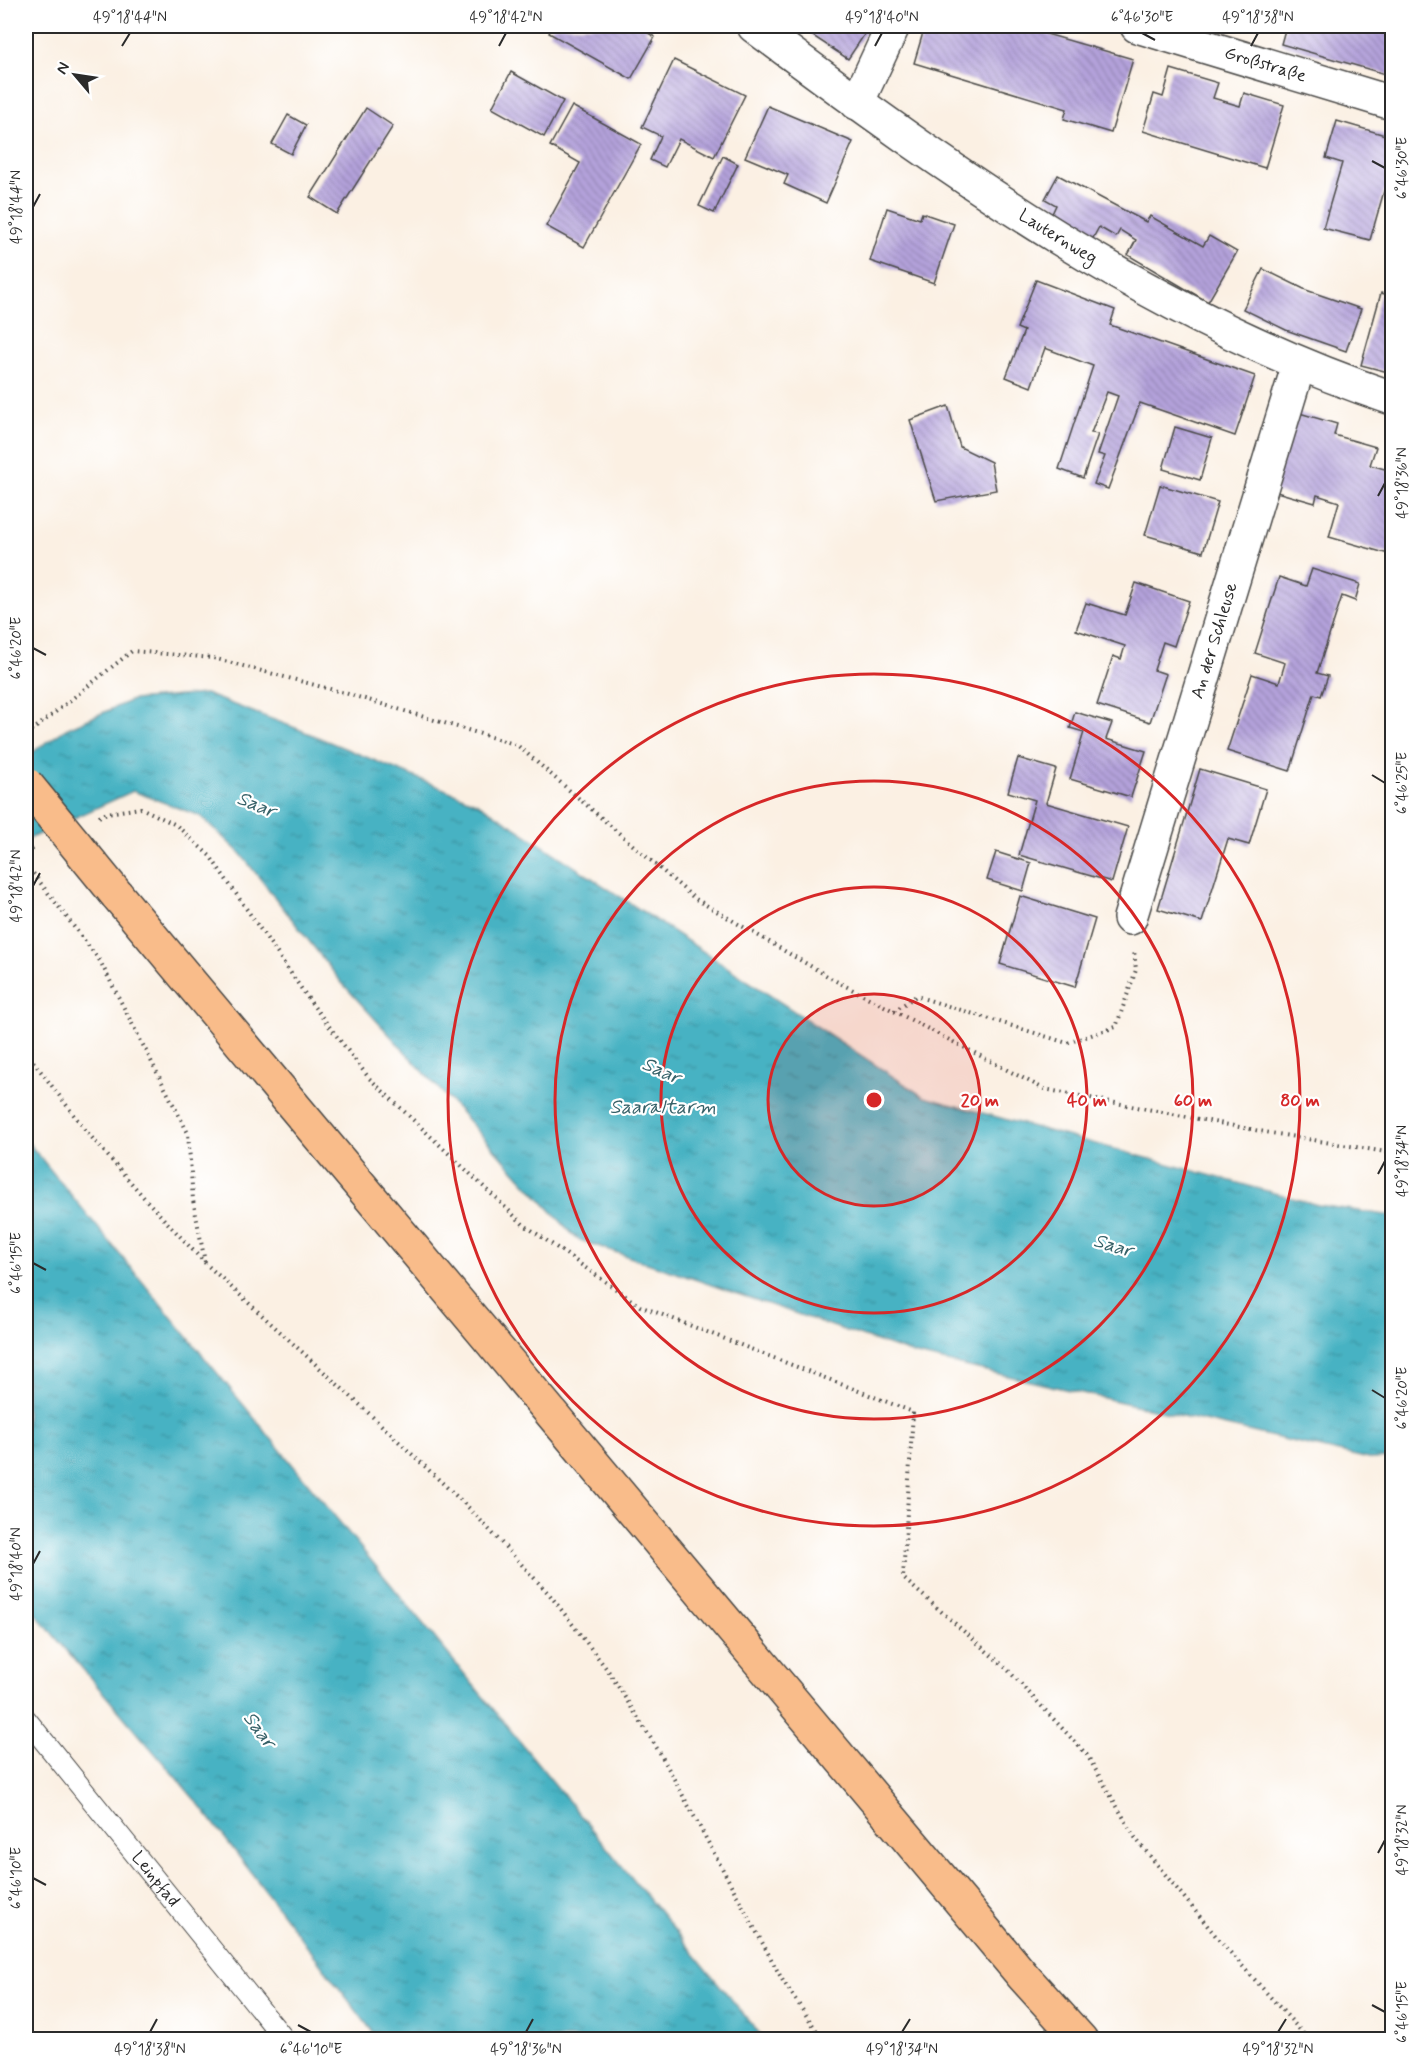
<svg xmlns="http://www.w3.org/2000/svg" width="1418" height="2065" viewBox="0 0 1418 2065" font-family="Mynerve,sans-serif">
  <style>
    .water { fill: url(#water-ripples); stroke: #386e77; stroke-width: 1.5 }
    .building { fill: url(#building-back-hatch) }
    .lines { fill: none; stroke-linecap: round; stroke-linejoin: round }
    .service-casing { stroke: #4a4947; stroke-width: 22 }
    .minor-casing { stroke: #4a4947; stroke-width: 36 }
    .primary-casing { stroke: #4a4947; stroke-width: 36 }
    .path { stroke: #4a4947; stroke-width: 4; stroke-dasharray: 1.5 4.5; stroke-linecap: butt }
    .service { stroke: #fff; stroke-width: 20 }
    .minor { stroke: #fff; stroke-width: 33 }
    .primary { stroke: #f9bc8a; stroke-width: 33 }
    .primary-bridge-casing { stroke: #4a4947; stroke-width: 36; stroke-linecap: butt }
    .primary-bridge { stroke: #f9bc8a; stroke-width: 33 }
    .ticks { fill: none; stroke: #2b2b2b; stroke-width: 2 }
    .ring { fill: none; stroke: #d62828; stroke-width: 3 }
    .labels { text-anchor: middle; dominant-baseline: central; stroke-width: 4.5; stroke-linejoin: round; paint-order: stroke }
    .street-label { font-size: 18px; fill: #2b2b2b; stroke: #fff }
    .water-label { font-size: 20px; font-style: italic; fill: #366168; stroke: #fff }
    .centre { fill: #d62828; stroke: #fff; stroke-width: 3 }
    .ring-label { font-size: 18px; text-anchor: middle; font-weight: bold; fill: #d62828; stroke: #fff; stroke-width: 4.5; stroke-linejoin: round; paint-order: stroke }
    .neatline { fill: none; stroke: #2b2b2b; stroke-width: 2 }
    .ticks-label { font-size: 15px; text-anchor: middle; fill: #2b2b2b }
  </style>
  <defs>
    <pattern id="water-ripples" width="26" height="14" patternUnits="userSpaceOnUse" patternTransform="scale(1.5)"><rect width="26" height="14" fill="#46b2c3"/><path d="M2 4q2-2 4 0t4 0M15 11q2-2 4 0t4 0" fill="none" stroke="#3b919f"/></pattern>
    <pattern id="building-back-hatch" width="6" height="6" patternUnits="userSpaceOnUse" patternTransform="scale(1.5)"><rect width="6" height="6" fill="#b4a2db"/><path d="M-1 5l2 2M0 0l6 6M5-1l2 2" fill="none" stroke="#9384b2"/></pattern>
  </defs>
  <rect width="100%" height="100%" fill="#fff"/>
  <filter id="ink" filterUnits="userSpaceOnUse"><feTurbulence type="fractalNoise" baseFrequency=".0167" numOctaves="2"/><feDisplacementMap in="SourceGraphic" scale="12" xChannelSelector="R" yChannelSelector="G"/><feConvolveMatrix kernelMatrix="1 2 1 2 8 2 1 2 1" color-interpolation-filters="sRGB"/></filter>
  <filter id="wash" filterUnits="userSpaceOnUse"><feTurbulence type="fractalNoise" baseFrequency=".008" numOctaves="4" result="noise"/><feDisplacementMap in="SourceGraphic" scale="24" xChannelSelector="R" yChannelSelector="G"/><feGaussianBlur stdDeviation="1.35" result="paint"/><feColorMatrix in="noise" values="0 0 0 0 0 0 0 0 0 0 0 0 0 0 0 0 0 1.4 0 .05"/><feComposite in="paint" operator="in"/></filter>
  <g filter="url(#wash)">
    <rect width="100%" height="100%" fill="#fbf0e3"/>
    <g class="water">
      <polygon points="205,694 298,729 478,803 924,1097 1318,1205 1392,1216 1392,1458 1369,1459 917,1355 577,1239 342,983 240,853 200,816 133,791 26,840 26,757 66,729 132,700"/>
      <polygon points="26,1140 764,2039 378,2039 202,1808 26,1603"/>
    </g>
    <g id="blocks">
      <g class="building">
        <polygon points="553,26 649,26 645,31 655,37 631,79 549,33"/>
        <polygon points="816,26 870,26 848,59 810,34"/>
        <polygon points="925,26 1019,26 1133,59 1111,133 1064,119 1067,109 914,63"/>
        <polygon points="1286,26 1392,26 1392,76 1281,44"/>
        <polygon points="674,60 745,95 714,157 679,139 665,167 650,160 661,136 642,127"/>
        <polygon points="1171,69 1218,83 1213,98 1240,106 1244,93 1284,105 1265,168 1143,131 1154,94 1163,97"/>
        <polygon points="511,72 563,101 544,137 492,108"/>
        <polygon points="572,106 641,144 584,247 546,226 580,163 550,146"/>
        <polygon points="768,106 853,142 826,203 784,184 788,175 745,157"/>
        <polygon points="366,108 393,126 337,214 310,197"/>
        <polygon points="288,115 306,125 291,154 272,144"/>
        <polygon points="1337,121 1392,137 1392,194 1384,191 1370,240 1323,228 1342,163 1326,158"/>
        <polygon points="723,156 738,164 714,213 699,206"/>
        <polygon points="1058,175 1146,222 1150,216 1203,246 1209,236 1237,252 1208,302 1128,255 1136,240 1120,230 1116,237 1099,227 1092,240 1050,218 1056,205 1045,199"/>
        <polygon points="887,208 920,219 922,213 954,224 934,283 870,261"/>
        <polygon points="1263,269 1306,290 1361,309 1346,351 1286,330 1243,309"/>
        <polygon points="1036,280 1115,310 1110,325 1255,376 1235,436 1140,403 1108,489 1094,484 1105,456 1098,454 1118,396 1107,392 1091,433 1098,434 1083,478 1059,469 1093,366 1045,348 1031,387 1006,377 1024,331 1017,328"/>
        <polygon points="1381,293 1392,296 1392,373 1361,365"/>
        <polygon points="948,406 960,447 991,462 996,490 936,501 910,420"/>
        <polygon points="1296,412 1337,424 1334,435 1376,447 1370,465 1392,471 1392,555 1329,537 1339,502 1317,495 1315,503 1273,491"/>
        <polygon points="1175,427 1212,438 1200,480 1163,469"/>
        <polygon points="1160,485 1218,502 1203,552 1145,535"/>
        <polygon points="1312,569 1360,584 1355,601 1342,596 1317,673 1328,676 1321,696 1314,694 1290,771 1227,751 1252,674 1279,683 1285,663 1255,653 1279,577 1306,586"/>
        <polygon points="1136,583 1189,601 1174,646 1163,642 1154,670 1166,674 1150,722 1097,705 1113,656 1121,659 1125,646 1076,630 1086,603 1125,615"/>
        <polygon points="1075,712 1112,723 1106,739 1146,751 1131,797 1070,779 1084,732 1070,728"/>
        <polygon points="1018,758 1056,769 1046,803 1128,827 1112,882 1019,855 1035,800 1008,792"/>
        <polygon points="1200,769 1266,789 1249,845 1228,839 1202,922 1158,909"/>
        <polygon points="996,852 1031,863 1023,891 987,880"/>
        <polygon points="1020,896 1095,919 1075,987 1000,964"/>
      </g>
    </g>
  </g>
  <g filter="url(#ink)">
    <use href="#blocks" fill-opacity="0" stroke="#4a4947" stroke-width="1.5"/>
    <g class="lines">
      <defs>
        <g id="service">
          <path id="s1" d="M26,1719L285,2040"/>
        </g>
        <g id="minor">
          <path id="s2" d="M754,26C952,174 1156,319 1392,398"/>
          <path id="s3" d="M1137,26L1392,103"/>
          <polyline points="857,103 893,26"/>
          <path id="s4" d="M1130,918L1299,364"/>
        </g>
        <polyline id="primary" points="117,895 1023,1976 1081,2040"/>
      </defs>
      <use href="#service" class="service-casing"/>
      <use href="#minor" class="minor-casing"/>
      <use href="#primary" class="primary-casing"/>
      <g class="path">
        <polyline points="26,733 38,726 132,651 213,658 345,693 517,745 694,898 836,981 1044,1089 1265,1132 1392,1153"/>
        <polyline points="99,817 107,813 141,808 176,825 210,856 312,1004 369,1078 523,1224 640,1306 913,1412 903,1578 1007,1669 1087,1755 1136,1839 1220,1941 1309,2040"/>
        <polyline points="26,853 35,847"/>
        <polyline points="26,864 100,961 188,1133 193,1200 205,1262"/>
        <polyline points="894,1011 916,996 1067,1043 1116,1027 1136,970 1134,950"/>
        <polyline points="26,1052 87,1132 147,1201 205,1263 360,1405 470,1509 550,1595 609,1672 660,1753 783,1981 823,2040"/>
      </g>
      <use href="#service" class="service"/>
      <use href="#minor" class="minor"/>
      <use href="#primary" class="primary"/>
      <defs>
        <polyline id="primary-bridge" points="26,784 117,895"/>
      </defs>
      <use href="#primary-bridge" class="primary-bridge-casing"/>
      <use href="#primary-bridge" class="primary-bridge"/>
    </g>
  </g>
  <path class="ticks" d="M1142,33L1155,40M122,46L130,33M499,46L506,33M875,46L882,33M1251,46L1258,33M1372,161L1385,168M33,207L40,194M1378,496L1385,483M33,648L46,655M1372,775L1385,783M33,886L40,873M1378,1174L1385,1161M33,1263L46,1270M1372,1390L1385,1398M33,1564L40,1551M1378,1853L1385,1840M33,1878L46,1885M1372,2005L1385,2012M298,2025L311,2032M150,2032L157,2019M526,2032L533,2019M902,2032L910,2019M1278,2032L1286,2019"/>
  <circle cx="874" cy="1100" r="106" fill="#d62828" fill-opacity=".12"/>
  <g class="ring">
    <circle cx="874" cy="1100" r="106"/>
    <circle cx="874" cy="1100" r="213"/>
    <circle cx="874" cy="1100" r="319"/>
    <circle cx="874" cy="1100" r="426"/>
  </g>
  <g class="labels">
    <g class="street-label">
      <text stroke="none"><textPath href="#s3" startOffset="134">Großstraße</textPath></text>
      <text stroke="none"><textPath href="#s2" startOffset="370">Lauternweg</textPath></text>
      <text stroke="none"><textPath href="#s4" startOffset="290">An der Schleuse</textPath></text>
      <text stroke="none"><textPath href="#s1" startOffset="206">Leinpfad</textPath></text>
    </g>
    <g class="water-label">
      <text transform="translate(256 805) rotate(22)">Saar</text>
      <text transform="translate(661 1071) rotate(24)">Saar</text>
      <text x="663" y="1107">Saaraltarm</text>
      <text transform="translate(1113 1246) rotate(17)">Saar</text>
      <text transform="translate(259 1730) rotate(53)">Saar</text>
    </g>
  </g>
  <circle cx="874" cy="1100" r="9" class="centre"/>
  <g class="ring-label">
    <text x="980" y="1106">20 m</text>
    <text x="1087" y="1106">40 m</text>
    <text x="1193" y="1106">60 m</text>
    <text x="1300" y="1106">80 m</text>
  </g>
  <rect width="1418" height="2065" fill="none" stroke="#fff" stroke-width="66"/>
  <g transform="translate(75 75) rotate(299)" stroke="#ffffff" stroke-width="4.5" paint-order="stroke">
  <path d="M0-4.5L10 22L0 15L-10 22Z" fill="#2b2b2b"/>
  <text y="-9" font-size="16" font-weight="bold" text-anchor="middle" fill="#2b2b2b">N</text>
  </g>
  <rect x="33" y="33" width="1352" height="1999" class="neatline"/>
  <g class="ticks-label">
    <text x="130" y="22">49°18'44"N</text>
    <text x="506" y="22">49°18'42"N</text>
    <text x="882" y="22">49°18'40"N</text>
    <text x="1142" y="22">6°46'30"E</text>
    <text x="1258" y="22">49°18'38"N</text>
    <text transform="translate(1402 168) rotate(-90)" y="5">6°46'30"E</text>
    <text transform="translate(16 207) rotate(-90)" y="5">49°18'44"N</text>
    <text transform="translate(1402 483) rotate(-90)" y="5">49°18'36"N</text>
    <text transform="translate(16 648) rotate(-90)" y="5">6°46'20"E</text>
    <text transform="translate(1402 783) rotate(-90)" y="5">6°46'25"E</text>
    <text transform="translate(16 886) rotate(-90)" y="5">49°18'42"N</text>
    <text transform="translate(1402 1161) rotate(-90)" y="5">49°18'34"N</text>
    <text transform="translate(16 1263) rotate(-90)" y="5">6°46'15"E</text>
    <text transform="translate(1402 1398) rotate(-90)" y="5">6°46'20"E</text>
    <text transform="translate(16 1564) rotate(-90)" y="5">49°18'40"N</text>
    <text transform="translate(1402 1840) rotate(-90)" y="5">49°18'32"N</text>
    <text transform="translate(16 1878) rotate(-90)" y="5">6°46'10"E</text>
    <text transform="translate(1402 2012) rotate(-90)" y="5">6°46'15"E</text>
    <text x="150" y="2054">49°18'38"N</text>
    <text x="311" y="2054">6°46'10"E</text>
    <text x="526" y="2054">49°18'36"N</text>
    <text x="902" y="2054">49°18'34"N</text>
    <text x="1278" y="2054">49°18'32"N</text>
  </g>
</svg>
